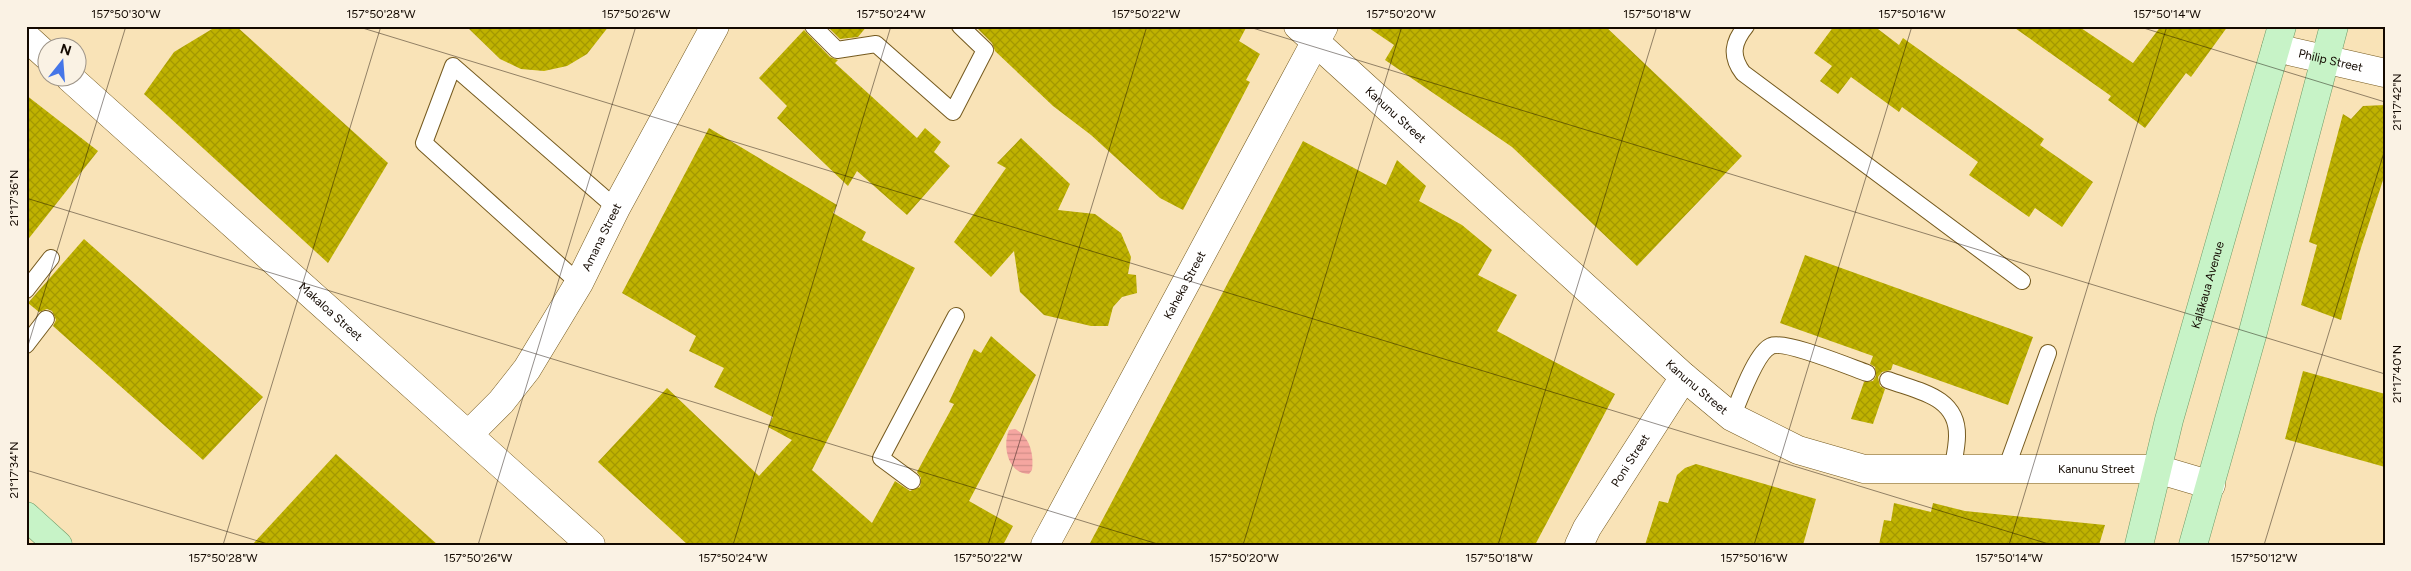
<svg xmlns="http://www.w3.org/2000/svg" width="2411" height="571" viewBox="0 0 2411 571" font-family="Figtree,sans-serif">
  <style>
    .water { fill: url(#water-rules) }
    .building { fill: url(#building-cross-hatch) }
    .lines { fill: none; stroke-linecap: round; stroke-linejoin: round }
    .lane-casing { stroke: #755a1f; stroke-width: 18 }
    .street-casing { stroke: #755a1f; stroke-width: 29 }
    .secondary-casing { stroke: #755a1f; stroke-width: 29 }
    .primary-casing { stroke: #709c69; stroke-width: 29 }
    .lane { stroke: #fff; stroke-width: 16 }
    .street { stroke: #fff; stroke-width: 28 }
    .secondary { stroke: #fff; stroke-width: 28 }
    .primary { stroke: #c7f3c7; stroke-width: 28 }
    .ticks { fill: none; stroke: #130900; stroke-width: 1; stroke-opacity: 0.45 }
    .labels { text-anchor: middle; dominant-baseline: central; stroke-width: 4; stroke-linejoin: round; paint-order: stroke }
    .street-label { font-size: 12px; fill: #130900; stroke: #faf2e4 }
    .neatline { fill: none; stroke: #130900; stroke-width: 2 }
    .ticks-label { font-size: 12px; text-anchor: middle; fill: #130900 }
  </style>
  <defs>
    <pattern id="water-rules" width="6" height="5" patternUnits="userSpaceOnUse" patternTransform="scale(1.25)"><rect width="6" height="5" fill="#f5a6a0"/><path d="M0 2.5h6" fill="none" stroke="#d18e88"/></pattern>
    <pattern id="building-cross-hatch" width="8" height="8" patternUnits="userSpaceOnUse" patternTransform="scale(1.25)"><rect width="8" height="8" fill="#bfb201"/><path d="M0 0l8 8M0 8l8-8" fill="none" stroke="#a39801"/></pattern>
  </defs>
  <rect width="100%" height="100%" fill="#f9e3b7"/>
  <path class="water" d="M1015,429C1030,437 1034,454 1032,470L1029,474C1008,474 1002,446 1009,430Z"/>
  <g class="building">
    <polygon points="217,26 236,26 388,163 328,263 144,94 174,52"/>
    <polygon points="466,26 609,26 587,54 567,66 544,71 521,69 500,59"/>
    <polygon points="827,26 867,26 858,37 840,39"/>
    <polygon points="975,26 1247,26 1239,41 1260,54 1246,80 1250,82 1183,210 1160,198 1091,135 1053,106 995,51 992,43"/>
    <polygon points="1366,26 1605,26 1742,156 1637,266 1512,147 1385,60 1394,45"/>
    <polygon points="1834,26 1874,26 1899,45 1903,38 2044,139 2040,145 2093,182 2062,227 2035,208 2029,217 1969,175 1978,162 1902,107 1899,112 1851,77 1838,94 1820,81 1832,66 1814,53"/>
    <polygon points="2012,26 2078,26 2133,63 2161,26 2228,26 2191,77 2186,73 2145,128 2108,100 2111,96"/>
    <polygon points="804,30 830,57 838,60 835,63 917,138 925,128 941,142 934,152 950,166 907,215 857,171 848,186 777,118 787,106 759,78"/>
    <polygon points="26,95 98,151 26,242"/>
    <polygon points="2385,105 2385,174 2360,251 2341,320 2301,305 2317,245 2309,242 2343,114 2351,119 2363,106"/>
    <polygon points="709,128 837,205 833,213 866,232 862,240 915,268 812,470 872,523 895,481 910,491 920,487 921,478 917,472 954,404 949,402 974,349 981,353 991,336 1036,375 969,501 1013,526 1003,545 688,545 598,462 667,388 759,476 792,440 768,427 773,417 714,387 724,368 689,351 696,336 622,293"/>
    <polygon points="1021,138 1070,184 1058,210 1095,214 1121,233 1131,257 1128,274 1136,275 1137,293 1122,297 1113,307 1108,326 1091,326 1044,315 1020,292 1014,251 991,277 954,242 1006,168 997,163"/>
    <polygon points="1303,141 1386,185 1397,160 1426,186 1419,201 1462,225 1492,250 1478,275 1517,295 1497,331 1615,394 1535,545 1089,545"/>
    <polygon points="84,239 263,397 203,460 53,326 56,320 52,311 47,309 39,312 28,303"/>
    <polygon points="1805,255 2033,337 2008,405 1893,364 1891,370 1882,372 1878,377 1880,386 1885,389 1873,424 1851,419 1864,382 1873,381 1876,376 1875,367 1870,364 1873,356 1780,323"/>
    <polygon points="2303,371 2385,394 2385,467 2285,439"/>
    <polygon points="336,454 438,545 252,545"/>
    <polygon points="1696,464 1816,499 1803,545 1645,545 1659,501 1668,503 1677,475 1685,468"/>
    <polygon points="1894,503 1931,512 1933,503 1965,511 2105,525 2099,545 1879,545 1884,520 1891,521"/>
  </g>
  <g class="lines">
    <defs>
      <g id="lane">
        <polyline points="813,26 837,50 876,44 953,112 985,50 960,26"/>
        <path d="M1746,26C1733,42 1730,56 1743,73L2022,281"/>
        <polyline points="579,283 424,143 453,66 616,208"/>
        <polyline points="26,290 51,258"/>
        <polyline points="26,345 46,319"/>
        <path d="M1888,380C1917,391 1958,396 1957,436C1957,447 1954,459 1952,471"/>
        <path d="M1732,417C1739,401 1756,352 1771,346C1785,340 1850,367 1867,373"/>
        <polyline points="2006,469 2048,353"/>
        <polyline points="912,481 881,458 956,316"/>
      </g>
      <g id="street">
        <path id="s1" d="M1298,26L1684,377L1732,417L1798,450L1864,469H2157L2211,485"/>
        <polyline points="26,37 48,57"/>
        <path id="s2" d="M2276,48L2385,73"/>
        <path id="s3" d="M70,78L591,545"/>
        <path id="s4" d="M469,434L501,402L527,369L579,283L616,208L715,26"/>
        <path id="s5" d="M1579,545L1587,528L1684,377"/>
      </g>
      <g id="secondary">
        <path id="s6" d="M1045,545L1324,26"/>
      </g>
      <g id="primary">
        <polyline points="26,516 58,545"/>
        <path id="s7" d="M2139,545L2169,420L2282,26"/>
        <polyline points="2193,545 2253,332 2334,26"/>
      </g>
    </defs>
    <use href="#lane" class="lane-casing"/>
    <use href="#street" class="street-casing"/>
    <use href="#secondary" class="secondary-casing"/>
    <use href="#primary" class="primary-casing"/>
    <use href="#lane" class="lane"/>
    <use href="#street" class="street"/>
    <use href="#secondary" class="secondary"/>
    <use href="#primary" class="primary"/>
  </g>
  <path class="ticks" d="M356,26L2052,545M1246,26L2385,374M2137,26L2385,102M26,198L1161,545M26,352L126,26M26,470L271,545M223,545L381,26M478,545L636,26M733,545L891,26M988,545L1147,26M1243,545L1402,26M1498,545L1657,26M1754,545L1912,26M2009,545L2167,26M2264,545L2385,149"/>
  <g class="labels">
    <g class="street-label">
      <text stroke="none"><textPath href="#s2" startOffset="56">Philip Street</textPath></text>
      <text stroke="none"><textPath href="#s1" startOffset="132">Kanunu Street</textPath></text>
      <text stroke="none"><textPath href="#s4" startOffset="239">Amana Street</textPath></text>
      <text stroke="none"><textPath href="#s7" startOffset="269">Kalākaua Avenue</textPath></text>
      <text stroke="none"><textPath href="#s6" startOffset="295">Kaheka Street</textPath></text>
      <text stroke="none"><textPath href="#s3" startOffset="350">Makaloa Street</textPath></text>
      <text stroke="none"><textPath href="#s1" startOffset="538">Kanunu Street</textPath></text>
      <text stroke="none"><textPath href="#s5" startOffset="99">Poni Street</textPath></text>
      <text stroke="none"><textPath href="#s1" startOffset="959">Kanunu Street</textPath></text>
    </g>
  </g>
  <rect width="2411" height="571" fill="none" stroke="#faf2e4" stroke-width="55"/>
  <g transform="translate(62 62) rotate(17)"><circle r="24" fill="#faf2e4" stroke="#9e9589"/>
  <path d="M0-4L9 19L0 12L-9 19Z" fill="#4576e8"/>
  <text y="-8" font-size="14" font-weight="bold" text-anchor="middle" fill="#130900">N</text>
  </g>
  <rect x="28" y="28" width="2356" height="516" class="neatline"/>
  <g class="ticks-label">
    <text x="126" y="18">157°50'30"W</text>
    <text x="381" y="18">157°50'28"W</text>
    <text x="636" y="18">157°50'26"W</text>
    <text x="891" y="18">157°50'24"W</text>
    <text x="1146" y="18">157°50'22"W</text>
    <text x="1401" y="18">157°50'20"W</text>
    <text x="1657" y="18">157°50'18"W</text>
    <text x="1912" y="18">157°50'16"W</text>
    <text x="2167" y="18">157°50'14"W</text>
    <text transform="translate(2397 102) rotate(-90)" y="4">21°17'42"N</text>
    <text transform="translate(14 198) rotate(-90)" y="4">21°17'36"N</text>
    <text transform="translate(2397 374) rotate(-90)" y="4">21°17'40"N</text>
    <text transform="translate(14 470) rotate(-90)" y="4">21°17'34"N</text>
    <text x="223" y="562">157°50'28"W</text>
    <text x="478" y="562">157°50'26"W</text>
    <text x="733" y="562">157°50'24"W</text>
    <text x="988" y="562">157°50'22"W</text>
    <text x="1244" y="562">157°50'20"W</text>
    <text x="1499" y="562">157°50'18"W</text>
    <text x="1754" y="562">157°50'16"W</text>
    <text x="2009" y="562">157°50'14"W</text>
    <text x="2264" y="562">157°50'12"W</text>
  </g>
</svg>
